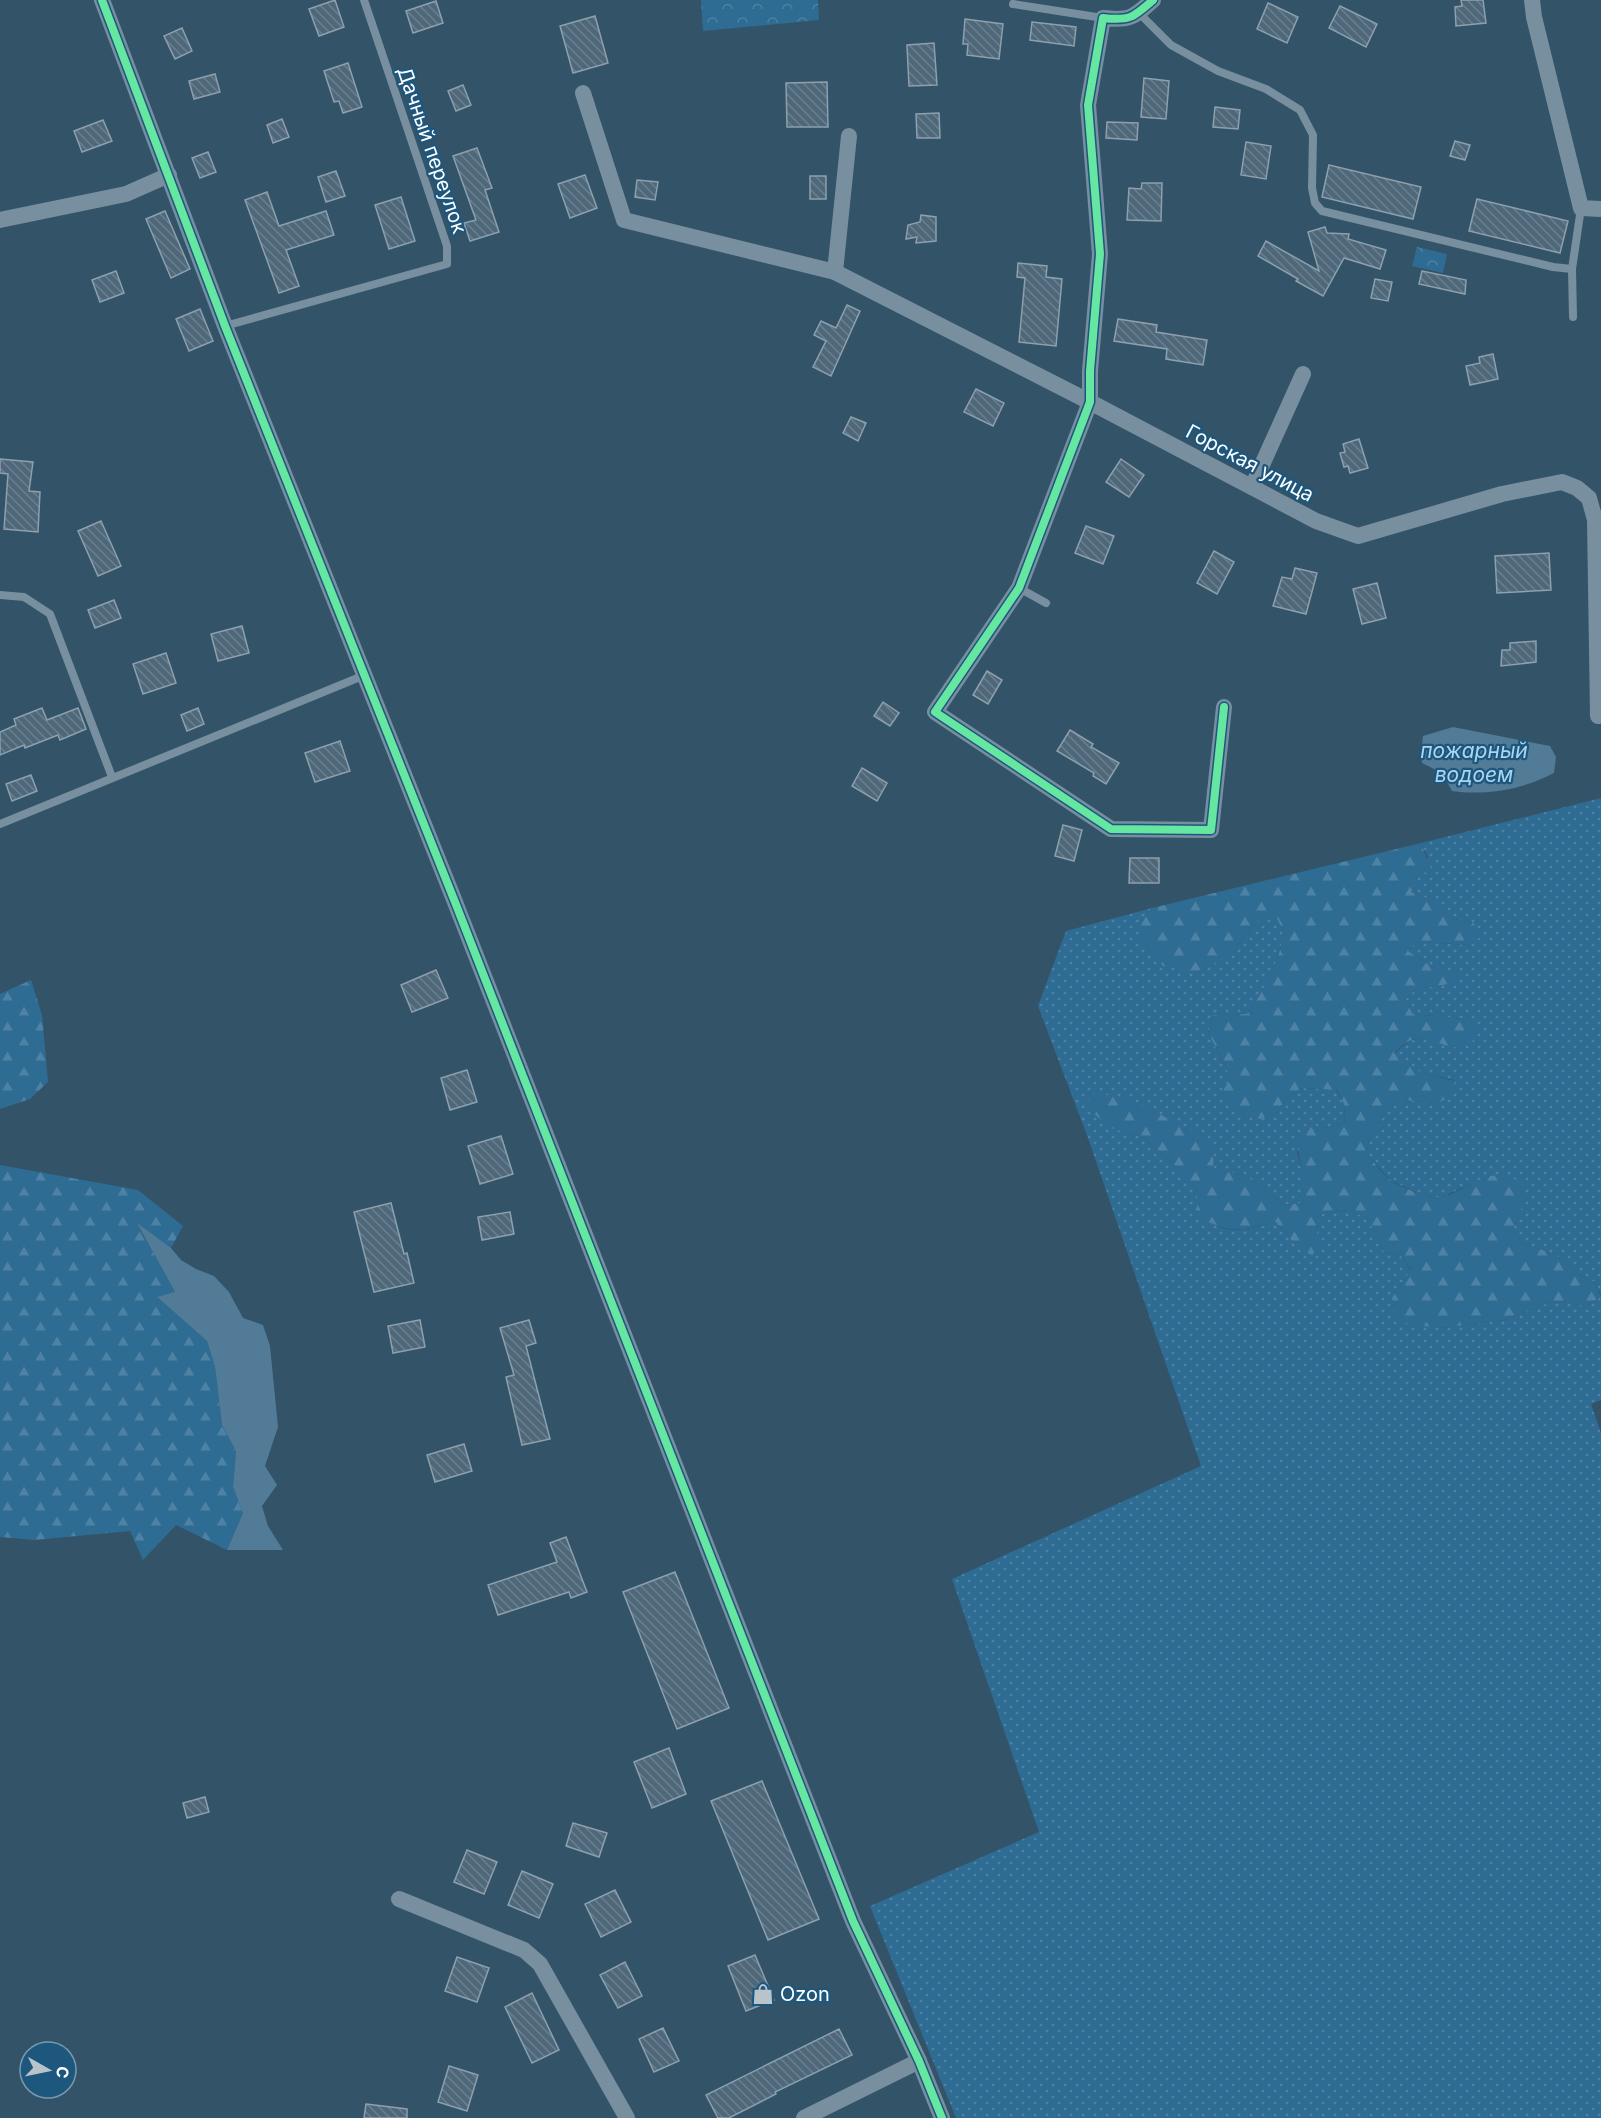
<svg xmlns="http://www.w3.org/2000/svg" width="1601" height="2118" viewBox="0 0 1601 2118" font-family="Inter,sans-serif">
  <style>
    .grass { fill: url(#grass-dots) }
    .forest { fill: url(#forest-firs) }
    .park { fill: url(#park-crowns) }
    .water { fill: #517b96 }
    .building { fill: url(#building-back-hatch); stroke: #8ca0ad; stroke-width: 1.5 }
    .lines { fill: none; stroke-linecap: round; stroke-linejoin: round }
    .lane { stroke: #788f9f; stroke-width: 8 }
    .street { stroke: #788f9f; stroke-width: 16 }
    .cycleway-casing { stroke: #1d577e; stroke-width: 11 }
    .cycleway { stroke: #66e7a1; stroke-width: 8 }
    .labels { text-anchor: middle; dominant-baseline: central; stroke-width: 4.5; stroke-linejoin: round; paint-order: stroke }
    .street-label { font-size: 20px; fill: #fff; stroke: #1d577e }
    .poi-label { font-size: 20px; fill: #fff; stroke: #1d577e; text-anchor: start }
    .water-label { font-size: 21px; font-style: italic; fill: #abd6f0; stroke: #1d577e }
  </style>
  <defs>
    <pattern id="grass-dots" width="8" height="8" patternUnits="userSpaceOnUse" patternTransform="scale(1.5)"><rect width="8" height="8" fill="#2e6c94"/><path d="M2 2h.1M6 6h.1" fill="none" stroke="#4d82a4" stroke-width="1.8" stroke-linecap="round"/></pattern>
    <pattern id="forest-firs" width="22" height="20" patternUnits="userSpaceOnUse" patternTransform="scale(1.5)"><rect width="22" height="20" fill="#2e6c94"/><path d="M5 1l3.5 6h-7zM16 11l3.5 6h-7z" fill="#4d82a4"/></pattern>
    <pattern id="park-crowns" width="20" height="18" patternUnits="userSpaceOnUse" patternTransform="scale(1.5)"><rect width="20" height="18" fill="#2e6c94"/><path d="M2 6a3 3 0 1 1 6 0M12 15a3 3 0 1 1 6 0" fill="none" stroke="#4d82a4"/></pattern>
    <pattern id="building-back-hatch" width="6" height="6" patternUnits="userSpaceOnUse" patternTransform="scale(1.5)"><rect width="6" height="6" fill="#4e687a"/><path d="M-1 5l2 2M0 0l6 6M5-1l2 2" fill="none" stroke="#697f8e"/></pattern>
  </defs>
  <rect width="100%" height="100%" fill="#335368"/>
  <g class="grass">
    <path d="M1601,798V1295L1595,1282L1579,1275L1554,1254L1522,1243L1513,1229L1526,1198L1489,1176L1440,1198L1422,1195L1390,1180L1367,1154L1369,1138L1388,1109L1404,1100L1437,1103L1454,1080L1422,1073L1394,1054C1418,1030 1426,1038 1455,1047L1464,1019L1413,1014L1405,1000L1416,989L1449,984L1463,975L1432,967L1405,949L1420,942L1470,945L1473,923L1454,919L1426,898L1410,892L1428,857L1421,843Z"/>
    <path d="M1152,908L1141,922L1210,965L1238,944L1261,917H1277C1279,922 1281,927 1282,931C1285,953 1260,997 1247,1014L1213,1015L1208,1032L1230,1076L1262,1119L1277,1112L1287,1098L1302,1088L1336,1090L1344,1104L1345,1122L1330,1128L1313,1126L1297,1152L1306,1186L1303,1203L1285,1205L1245,1175L1213,1169L1214,1154L1111,1128L1142,1137L1168,1159L1193,1182L1198,1199L1197,1216C1232,1235 1238,1232 1276,1222L1297,1247L1316,1230L1319,1215C1335,1209 1356,1207 1368,1222C1375,1229 1379,1243 1384,1252L1401,1256L1411,1270L1392,1298L1441,1328L1505,1320L1553,1301L1586,1306L1601,1297V1400L1591,1404L1601,1433V2118H956L870,1906L1039,1832L952,1579L1201,1466L1088,1138L1038,1006L1066,931Z"/>
  </g>
  <g class="forest">
    <path d="M1421,843L1431,868L1418,878L1411,892L1426,898L1454,919L1473,923L1483,935L1470,945L1420,942L1405,949L1432,967L1465,975L1449,984L1416,989L1405,1000L1413,1014L1464,1019L1477,1030L1471,1045C1465,1046 1458,1048 1452,1047C1423,1040 1419,1029 1394,1053L1422,1073L1455,1081L1453,1096L1437,1103L1404,1100L1388,1109L1369,1138L1367,1154C1374,1162 1381,1172 1389,1179C1398,1186 1430,1200 1442,1197C1475,1188 1483,1164 1521,1182L1526,1198L1513,1229L1522,1243L1554,1254L1579,1275L1595,1282L1601,1297L1586,1306L1553,1301L1505,1320L1441,1328L1408,1324L1395,1315L1392,1298L1411,1269L1401,1256L1384,1252C1379,1243 1375,1230 1368,1222C1356,1207 1335,1209 1319,1215L1316,1230L1323,1244L1312,1255L1297,1247L1276,1222C1238,1231 1233,1235 1196,1216L1198,1199L1192,1182L1168,1159L1142,1137L1111,1128L1084,1105L1096,1093L1130,1099L1208,1139L1214,1154L1213,1169L1245,1175L1285,1205L1303,1203C1308,1179 1296,1160 1298,1135L1313,1126L1330,1128L1345,1122L1344,1104L1337,1090L1302,1088L1287,1098L1277,1112L1262,1119L1244,1116L1231,1108L1222,1093L1230,1076L1208,1032L1213,1015L1247,1014C1260,997 1285,953 1282,931C1281,927 1279,922 1277,918L1261,917C1245,936 1221,967 1196,971C1186,972 1172,967 1163,966L1141,939V922L1152,908Z"/>
    <polygon points="31,980 42,1015 48,1082 30,1099 0,1109 0,994"/>
    <polygon points="0,1165 138,1190 183,1226 171,1248 138,1225 175,1292 158,1298 207,1341 215,1367 222,1425 236,1451 233,1487 243,1513 227,1550 176,1525 143,1560 130,1531 34,1540 0,1537"/>
  </g>
  <g class="park">
    <polygon points="701,0 818,0 819,20 703,31"/>
    <polygon points="1417,247 1447,254 1443,273 1412,266"/>
  </g>
  <g class="water">
    <path d="M1453,727L1550,746L1556,757L1554,773C1524,789 1486,796 1452,791L1442,773L1422,763L1421,752L1423,736Z"/>
    <polygon points="137,1223 171,1248 181,1260 196,1269 214,1276 229,1292 243,1318 263,1325 270,1346 278,1427 265,1466 277,1485 262,1506 268,1526 283,1550 227,1550 243,1513 233,1487 236,1451 222,1425 215,1367 207,1341 157,1297 175,1292"/>
  </g>
  <g class="building">
    <polygon points="335,0 344,27 319,36 309,9"/>
    <polygon points="1461,0 1483,0 1486,23 1456,26 1455,7 1462,6"/>
    <polygon points="436,1 443,23 413,33 406,11"/>
    <polygon points="1268,3 1298,17 1287,43 1257,29"/>
    <polygon points="1340,6 1377,24 1366,47 1329,28"/>
    <polygon points="595,16 608,63 573,73 560,26"/>
    <polygon points="965,19 1003,24 999,59 967,55 968,44 963,44"/>
    <polygon points="1032,22 1076,27 1074,46 1030,40"/>
    <polygon points="182,28 192,51 175,59 164,36"/>
    <polygon points="934,43 937,85 909,86 907,45"/>
    <polygon points="348,63 362,107 343,113 339,101 334,102 324,71"/>
    <polygon points="215,74 220,92 194,99 189,81"/>
    <polygon points="1144,78 1169,81 1166,119 1141,117"/>
    <polygon points="827,82 828,127 787,127 786,83"/>
    <polygon points="463,85 471,105 456,111 448,91"/>
    <polygon points="1215,107 1240,110 1238,129 1213,127"/>
    <polygon points="939,113 940,138 917,138 916,114"/>
    <polygon points="282,119 289,137 273,143 267,125"/>
    <polygon points="103,120 112,141 82,152 74,131"/>
    <polygon points="1107,122 1138,123 1137,140 1106,138"/>
    <polygon points="1455,141 1470,145 1465,160 1450,156"/>
    <polygon points="1246,142 1271,146 1266,179 1241,175"/>
    <polygon points="477,148 492,188 485,190 499,232 470,241 464,223 476,220 453,156"/>
    <polygon points="208,152 216,172 200,178 192,158"/>
    <polygon points="1329,165 1421,187 1413,219 1322,197"/>
    <polygon points="336,171 345,196 326,202 318,177"/>
    <polygon points="585,175 597,208 570,218 558,184"/>
    <rect x="810" y="176" width="16" height="23"/>
    <polygon points="637,180 658,182 655,200 635,197"/>
    <polygon points="1142,183 1162,183 1161,221 1127,220 1129,188 1141,189"/>
    <polygon points="267,192 279,226 326,211 334,235 286,250 299,286 279,293 245,200"/>
    <polygon points="401,197 415,241 389,249 375,205"/>
    <polygon points="1477,199 1568,221 1560,253 1469,231"/>
    <polygon points="165,211 190,269 171,278 146,219"/>
    <polygon points="921,215 936,217 936,241 916,243 917,237 906,239 908,225 920,222"/>
    <polygon points="1325,227 1327,233 1349,234 1348,239 1386,250 1380,269 1344,258 1323,296 1296,281 1298,279 1258,256 1266,241 1319,271 1308,232"/>
    <polygon points="1018,263 1047,266 1046,277 1062,279 1056,346 1019,342 1025,278 1017,277"/>
    <polygon points="116,271 124,293 100,302 92,280"/>
    <polygon points="1422,271 1466,280 1465,294 1419,284"/>
    <polygon points="1375,279 1392,282 1388,301 1371,298"/>
    <polygon points="847,305 860,311 831,376 813,367 826,341 814,335 821,321 836,328"/>
    <polygon points="200,309 213,341 189,351 176,319"/>
    <polygon points="1118,319 1157,325 1156,332 1207,340 1203,365 1166,359 1167,349 1114,341"/>
    <polygon points="1493,354 1498,379 1470,385 1466,366 1480,363 1479,357"/>
    <polygon points="976,389 1004,403 993,426 964,412"/>
    <polygon points="851,417 866,423 858,441 843,433"/>
    <polygon points="1359,439 1368,468 1350,473 1348,466 1344,467 1340,453 1345,452 1343,444"/>
    <polygon points="0,459 33,462 29,491 40,492 38,532 4,529 8,474 0,473"/>
    <polygon points="1121,459 1144,475 1129,497 1106,482"/>
    <polygon points="101,521 121,566 98,576 78,531"/>
    <polygon points="1086,526 1114,536 1103,564 1075,553"/>
    <polygon points="1214,551 1234,562 1217,594 1197,583"/>
    <polygon points="1549,553 1551,590 1497,593 1495,556"/>
    <polygon points="1295,568 1317,573 1306,614 1273,606 1282,577 1292,579"/>
    <polygon points="1377,583 1386,618 1362,624 1353,589"/>
    <polygon points="114,600 121,618 95,628 88,610"/>
    <polygon points="242,626 249,653 218,661 211,634"/>
    <polygon points="1536,641 1536,662 1501,666 1502,650 1510,650 1510,643"/>
    <polygon points="166,653 176,683 143,694 133,664"/>
    <polygon points="987,671 1002,680 988,704 973,695"/>
    <polygon points="883,702 899,713 890,726 874,716"/>
    <polygon points="42,708 47,720 78,708 86,729 60,740 58,735 25,748 24,745 0,755 0,732 16,725 14,719"/>
    <polygon points="198,708 204,724 187,731 181,715"/>
    <polygon points="1070,730 1093,744 1091,747 1119,763 1106,784 1093,776 1094,773 1057,751"/>
    <polygon points="340,741 350,771 315,782 305,753"/>
    <polygon points="862,768 887,783 877,801 852,786"/>
    <polygon points="31,775 37,791 12,801 6,784"/>
    <polygon points="1063,825 1082,830 1074,861 1055,856"/>
    <polygon points="1130,858 1159,858 1159,883 1129,883"/>
    <polygon points="436,970 448,998 412,1012 401,985"/>
    <polygon points="467,1070 477,1102 450,1110 441,1078"/>
    <polygon points="501,1136 513,1174 480,1184 468,1146"/>
    <polygon points="391,1203 404,1254 407,1253 414,1283 374,1292 354,1212"/>
    <polygon points="510,1212 514,1234 482,1240 478,1217"/>
    <polygon points="420,1320 425,1347 393,1353 388,1326"/>
    <polygon points="529,1320 536,1343 526,1346 550,1439 522,1445 506,1377 514,1375 500,1328"/>
    <polygon points="464,1444 472,1471 435,1482 427,1455"/>
    <polygon points="566,1537 587,1592 571,1598 569,1592 498,1615 488,1585 557,1562 550,1543"/>
    <polygon points="675,1572 729,1708 677,1729 623,1592"/>
    <polygon points="669,1748 686,1794 652,1808 634,1762"/>
    <polygon points="762,1781 819,1919 768,1940 711,1801"/>
    <polygon points="205,1797 209,1812 187,1818 183,1803"/>
    <polygon points="573,1823 607,1833 599,1857 566,1846"/>
    <polygon points="467,1850 497,1862 484,1894 454,1882"/>
    <polygon points="522,1871 553,1884 539,1918 508,1905"/>
    <polygon points="615,1890 631,1922 601,1937 585,1904"/>
    <polygon points="755,1955 774,2000 746,2011 728,1966"/>
    <polygon points="457,1957 489,1968 477,2002 445,1991"/>
    <polygon points="625,1962 642,1996 618,2008 600,1975"/>
    <polygon points="532,1993 559,2050 532,2063 505,2007"/>
    <polygon points="663,2028 679,2061 654,2072 639,2039"/>
    <polygon points="839,2029 852,2055 775,2092 776,2094 729,2118 718,2118 706,2095"/>
    <polygon points="449,2066 478,2075 467,2111 438,2102"/>
    <polygon points="366,2104 407,2109 407,2118 364,2118"/>
  </g>
  <g class="lines">
    <g class="lane">
      <polyline points="1013,4 1103,18"/>
      <polyline points="1139,13 1171,45 1218,71 1266,89 1300,110 1313,135 1312,188 1315,203 1322,211 1553,267 1572,269"/>
      <polyline points="1573,317 1572,269 1581,208"/>
      <polyline points="225,326 447,264 447,246 364,0"/>
      <polyline points="1019,588 1046,603"/>
      <polyline points="0,595 24,597 50,614 112,777"/>
      <polyline points="0,824 365,675"/>
    </g>
    <g class="street">
      <polyline points="102,0 225,326 455,902 853,1921 919,2061 942,2118"/>
      <path d="M1153,0C1133,18 1129,21 1103,18L1088,105L1100,254L1090,371V402L1019,588L935,712L1111,829L1211,830L1224,707"/>
      <polyline points="1532,0 1534,17 1581,208 1601,209"/>
      <polyline points="583,93 624,220 835,272"/>
      <polyline points="849,136 835,272 1090,402 1316,521 1358,536 1502,494 1562,482 1577,488 1589,498 1595,520 1598,716"/>
      <polyline points="0,220 126,194 169,175"/>
      <polyline points="1252,487 1303,374"/>
      <polyline points="399,1899 524,1950 540,1964 627,2118"/>
      <polyline points="804,2118 919,2061"/>
    </g>
    <defs>
      <g id="cycleway">
        <polyline points="102,0 225,326 455,902 853,1921 919,2061 942,2118"/>
        <path d="M1153,0C1133,18 1129,21 1103,18L1088,105L1100,254L1090,371V402L1019,588L935,712L1111,829L1211,830L1224,707"/>
      </g>
    </defs>
    <use href="#cycleway" class="cycleway-casing"/>
    <use href="#cycleway" class="cycleway"/>
  </g>
  <defs>
    <symbol id="shop-bare" viewBox="-9 -9 18 18"><path d="M-5-2.5h2.3a2.7 3.5 0 0 1 5.4 0H5L5.5 6h-11ZM-1.5-2.5h3a1.5 2.3 0 0 0-3 0Z" fill="#b8c3ca" stroke="#1d577e" stroke-width="2.5" paint-order="stroke"/></symbol>
  </defs>
  <g fill-rule="evenodd">
    <use href="#shop-bare" x="748" y="1979" width="30" height="30"/>
  </g>
  <g class="labels">
    <g class="street-label">
      <text transform="translate(432 150) rotate(71)">Дачный переулок</text>
      <text transform="translate(1250 463) rotate(28)">Горская улица</text>
    </g>
    <g class="poi-label">
      <text x="780" y="1994">Ozon</text>
    </g>
    <g class="water-label">
      <text x="1474" y="750">пожарный<tspan x="1474" dy="24">водоем</tspan></text>
    </g>
  </g>
  <g transform="translate(48 2070) rotate(99)"><circle r="28" fill="#1d577e" stroke="#779ab2" stroke-width="1.5"/>
  <path d="M0-4.5L10 22L0 15L-10 22Z" fill="#b8c3ca"/>
  <text y="-9" font-size="16" font-weight="bold" text-anchor="middle" fill="#ffffff">С</text>
  </g>
</svg>
